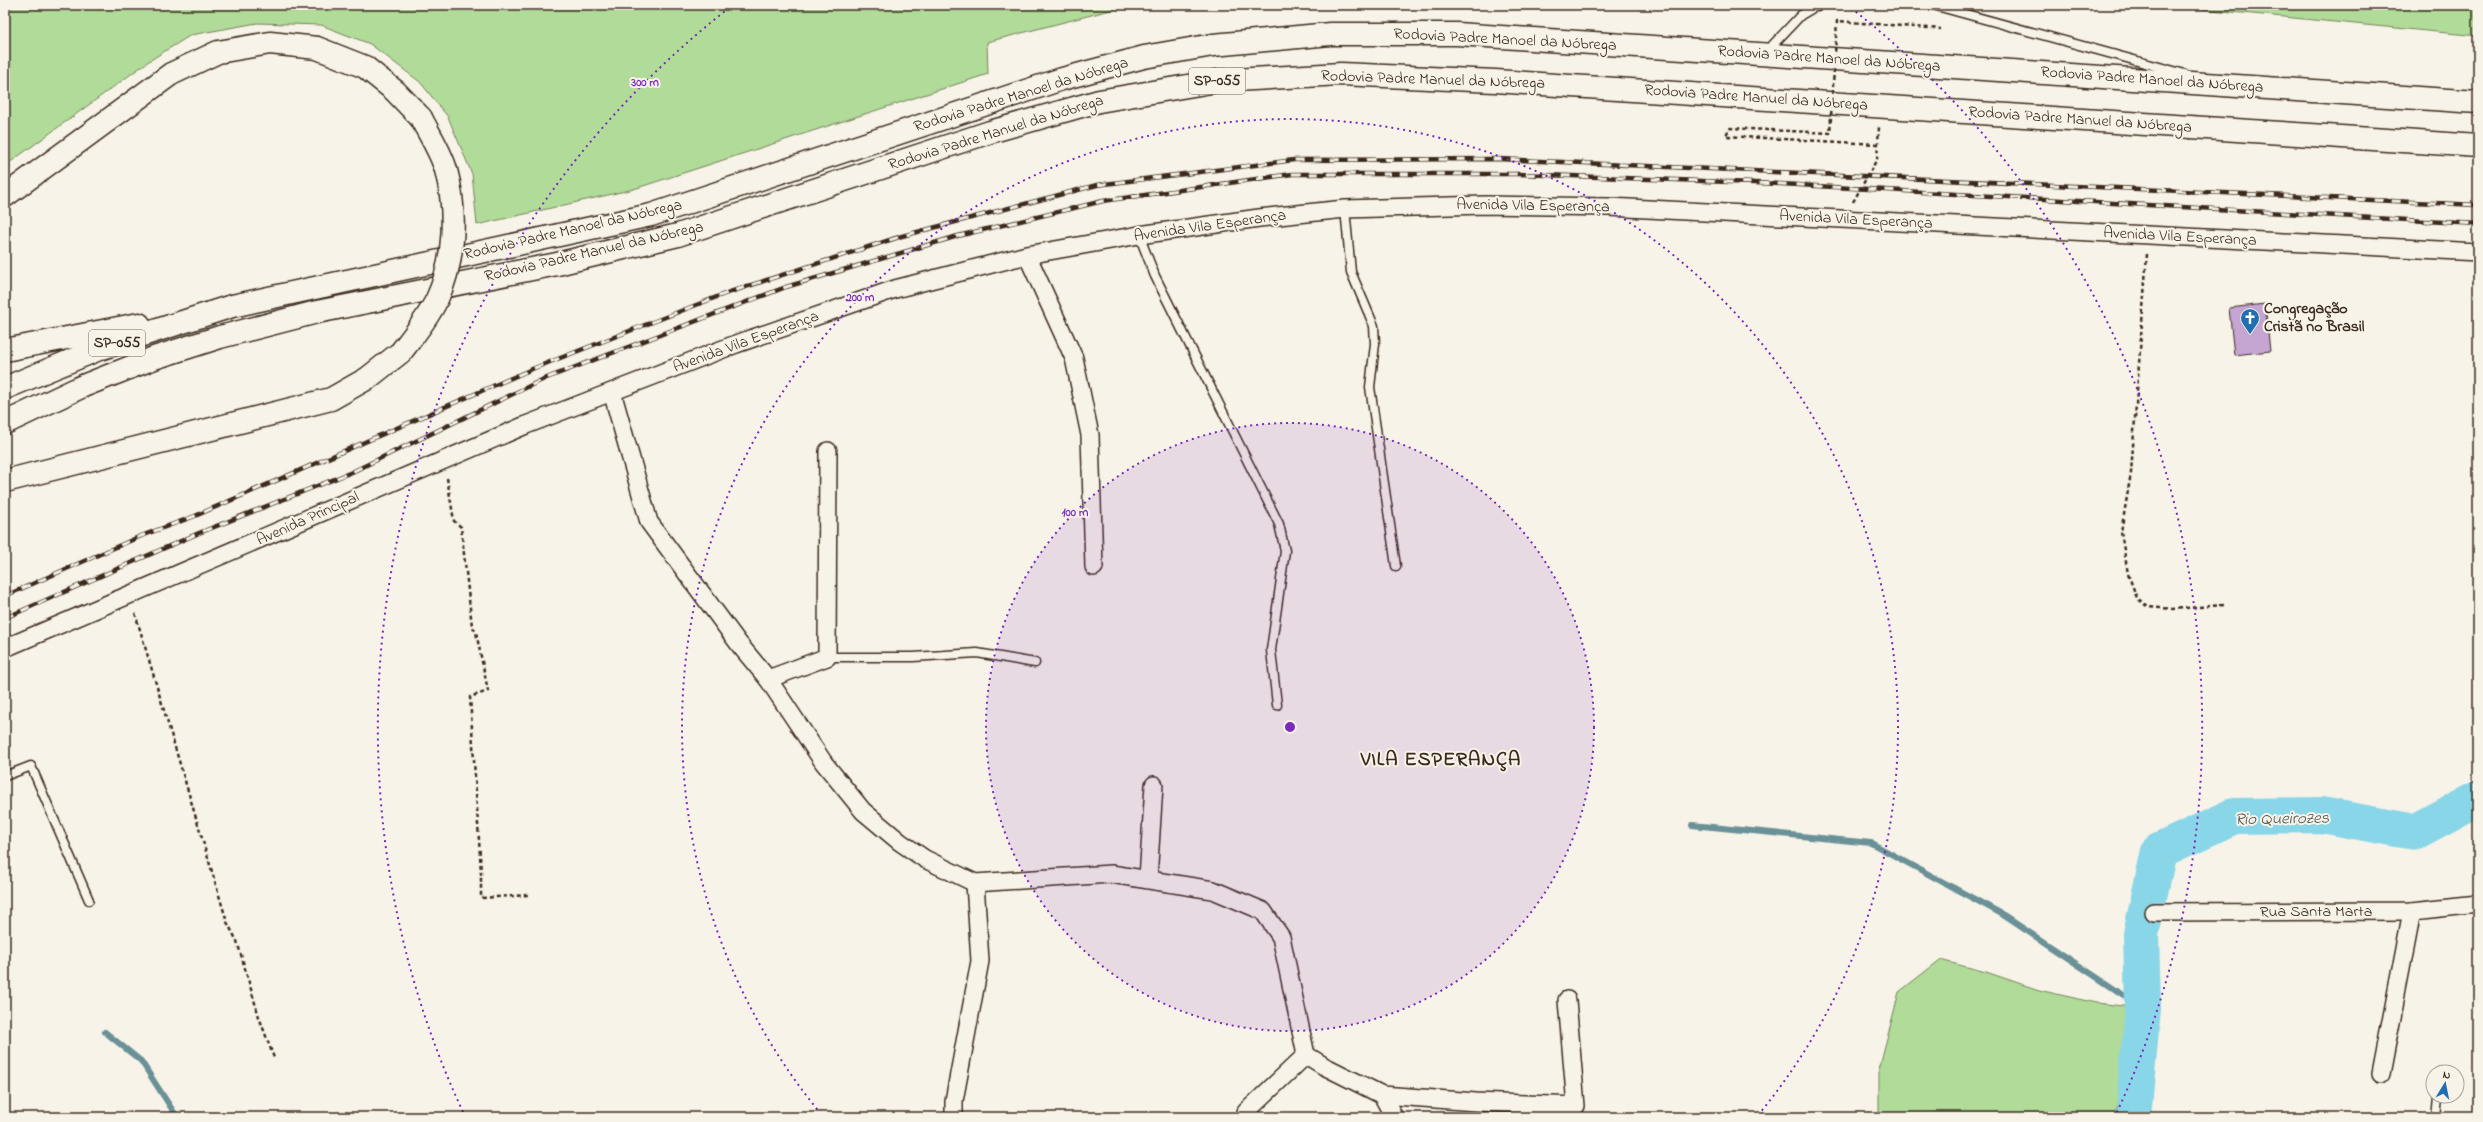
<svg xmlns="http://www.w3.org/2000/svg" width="2483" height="1122" viewBox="0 0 2483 1122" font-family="'Indie Flower',sans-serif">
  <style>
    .green { fill: #b0db98; stroke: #76825b }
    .water { fill: #89d6e8; stroke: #6a9197 }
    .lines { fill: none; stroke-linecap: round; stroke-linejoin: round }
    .stream { stroke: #6a9197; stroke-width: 6 }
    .river { stroke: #89d6e8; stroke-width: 36 }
    .building { fill: #c5a6d2; stroke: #3b2a1e }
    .lane-casing { stroke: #3b2a1e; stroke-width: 11 }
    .street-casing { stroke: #3b2a1e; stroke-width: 20 }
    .highway-casing { stroke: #3b2a1e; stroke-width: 25 }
    .path { stroke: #3b2a1e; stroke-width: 2.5; stroke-dasharray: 4 3; stroke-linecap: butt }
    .lane { stroke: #f7f3e8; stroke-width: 8 }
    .street { stroke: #f7f3e8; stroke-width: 17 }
    .highway { stroke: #f7f3e8; stroke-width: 22 }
    .rail-casing { stroke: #3b2a1e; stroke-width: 4.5 }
    .rail { stroke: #f7f3e8; stroke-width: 3; stroke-dasharray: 9; stroke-linecap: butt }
    .highway-bridge-casing { stroke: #3b2a1e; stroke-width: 25; stroke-linecap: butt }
    .path-bridge { stroke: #3b2a1e; stroke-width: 2.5; stroke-dasharray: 4 3; stroke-linecap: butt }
    .highway-bridge { stroke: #f7f3e8; stroke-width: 22 }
    .ring { fill: none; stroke: #7b2cbf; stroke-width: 2; stroke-dasharray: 2 4 }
    .labels { text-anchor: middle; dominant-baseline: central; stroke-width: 4; stroke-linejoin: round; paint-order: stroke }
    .shield { fill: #f7f3e8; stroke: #73665b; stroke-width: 1 }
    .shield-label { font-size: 15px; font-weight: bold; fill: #3b2a1e }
    .street-label { font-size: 16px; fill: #3b2a1e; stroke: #f7f3e8 }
    .poi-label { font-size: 16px; font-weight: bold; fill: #3b2a1e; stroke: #f7f3e8; text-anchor: start }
    .water-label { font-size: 17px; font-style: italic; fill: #4e5550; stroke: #f7f3e8 }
    .district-label { font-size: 20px; font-weight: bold; letter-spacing: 1px; fill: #3b2a1e; stroke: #f7f3e8 }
    .centre { fill: #7b2cbf; stroke: #f7f3e8; stroke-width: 2 }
    .ring-label { font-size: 12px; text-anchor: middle; font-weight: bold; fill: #7b2cbf; stroke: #f7f3e8; stroke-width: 4; stroke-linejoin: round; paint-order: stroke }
  </style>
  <rect width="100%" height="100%" fill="#f7f3e8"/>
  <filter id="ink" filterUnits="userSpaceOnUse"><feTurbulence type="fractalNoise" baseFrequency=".025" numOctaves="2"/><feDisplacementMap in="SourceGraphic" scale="8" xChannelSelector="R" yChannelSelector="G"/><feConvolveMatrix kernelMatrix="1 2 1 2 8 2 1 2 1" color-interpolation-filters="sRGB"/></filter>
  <g filter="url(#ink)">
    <g class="green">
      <polygon points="5,5 1130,5 987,42 988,74 634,189 477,225 472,174 448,117 420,82 370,44 321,25 257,23 191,35 149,61 5,166"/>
      <polygon points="2160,5 2478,5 2478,36"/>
      <polygon points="1940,960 1986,972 2039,990 2096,1003 2143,1008 2113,1117 1879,1117 1879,1069 1899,992"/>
    </g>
    <polygon class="water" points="2143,1008 2142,1117 2113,1117"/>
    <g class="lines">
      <g class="stream">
        <polyline points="1692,825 1871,843 2000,913 2143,1008"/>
        <polyline points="105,1032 141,1061 177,1117"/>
      </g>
      <polyline class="river" points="2133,1117 2143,1008 2141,934 2159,851 2234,816 2321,815 2415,832 2478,798"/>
    </g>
    <polygon class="building" points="2265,304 2270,351 2234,355 2229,308"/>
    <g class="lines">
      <defs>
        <g id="lane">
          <polyline points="1933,5 2185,74"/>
          <polyline points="1767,51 1801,15 1818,5"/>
          <polyline points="1345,209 1351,272 1374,326 1375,344 1370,387 1396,566"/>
          <polyline points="1139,235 1155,276 1279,524 1285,551 1271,650 1277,705"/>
          <polyline points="827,657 913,657 977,653 1035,663"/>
          <polyline points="5,776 31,766 89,900"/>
          <polyline points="2440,1072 2440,1071"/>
          <polyline points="2435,1117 2437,1096"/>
        </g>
        <g id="street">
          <polyline points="1027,255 1074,358 1090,435 1094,567"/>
          <polyline points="612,392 649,522 739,644 768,679 824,763 863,811 900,842 925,859 975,883 1111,874 1213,890 1263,911 1281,937 1306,1055"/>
          <polyline points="5,648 526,425 736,344 895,289 1027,255 1139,235 1259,218 1345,209 1485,205 1609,207 2478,252"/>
          <polyline points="768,679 827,657 828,451"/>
          <polyline points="1148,879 1154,785"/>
          <polyline points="2153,912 2412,911 2478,904"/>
          <polyline points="2381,1074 2412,911"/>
          <polyline points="1382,1095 1394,1117"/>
          <polyline points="954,1117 954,1101 980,961 975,883"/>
          <polyline points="1245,1117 1246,1112 1306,1055 1324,1066 1382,1095 1476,1102 1576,1106 1567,1000"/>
        </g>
        <g id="highway">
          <polyline points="5,196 171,74 218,52 270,43 317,48 365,67 395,91 421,118"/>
          <polyline points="5,350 139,324"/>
          <polyline points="5,388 99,349 232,306 651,215 1062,79 1144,57 1213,45 1330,34 1457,34 2478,102"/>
          <polyline points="5,423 83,386 154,358 220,337 317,312 557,264 678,235 990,132 1099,101 1217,81 1341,74 1495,81 2478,146"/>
          <polyline points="5,481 331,399 368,378 401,352"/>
        </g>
      </defs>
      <use href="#lane" class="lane-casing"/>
      <use href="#street" class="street-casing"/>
      <use href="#highway" class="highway-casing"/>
      <g class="path">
        <polyline points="1853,202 1877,159 1879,127"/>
        <polyline points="2147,254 2131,473 2121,532 2128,574 2137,598 2148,607 2173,609 2224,605"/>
        <polyline points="447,478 454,521 461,527 472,626 476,632 488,691 470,697 481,872 481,898 528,895"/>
        <polyline points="135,613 227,922 237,941 259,1017 274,1058"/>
      </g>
      <use href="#lane" class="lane"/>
      <use href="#street" class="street"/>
      <use href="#highway" class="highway"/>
      <defs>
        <g id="rail">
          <polyline points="5,596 141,536 195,516 532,369 727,293 902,236 1097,185 1294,160 1499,159 2478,205"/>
          <polyline points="5,618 199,533 352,472 544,379 786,287 958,236 1103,201 1292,174 1519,174 1781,184 2478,224"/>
        </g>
      </defs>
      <use href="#rail" class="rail-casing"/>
      <use href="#rail" class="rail"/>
      <defs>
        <path id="highway-bridge" d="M401,352C414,335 428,318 437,299C455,260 457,211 446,170C441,152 429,134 421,118"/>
      </defs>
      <use href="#highway-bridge" class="highway-bridge-casing"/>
      <polyline class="path-bridge" points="1878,144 1726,136 1729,128 1830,133 1837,21 1941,29"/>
      <use href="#highway-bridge" class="highway-bridge"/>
    </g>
  </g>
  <circle cx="1290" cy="727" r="304" fill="#7b2cbf" fill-opacity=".12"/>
  <g class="ring">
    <circle cx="1290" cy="727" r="304"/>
    <path d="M821 1114A608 608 0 1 1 1759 1114"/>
    <path d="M463 1112A912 912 0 0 1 729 8M1851 8A912 912 0 0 1 2117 1112"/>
  </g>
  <defs>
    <symbol id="church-pin" viewBox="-11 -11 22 30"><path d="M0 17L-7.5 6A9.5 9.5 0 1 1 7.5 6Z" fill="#1f6fb2" stroke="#f7f3e8"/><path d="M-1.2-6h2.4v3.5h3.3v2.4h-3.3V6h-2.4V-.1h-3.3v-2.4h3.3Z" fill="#fff"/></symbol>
  </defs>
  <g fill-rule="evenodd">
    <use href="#church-pin" x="2239" y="307" width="22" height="30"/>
  </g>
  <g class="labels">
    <g class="shield">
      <rect x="1189" y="68" width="56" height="26" rx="3"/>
      <rect x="89" y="330" width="56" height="26" rx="3"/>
    </g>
    <g class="shield-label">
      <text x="1217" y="81">SP-055</text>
      <text x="117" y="343">SP-055</text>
    </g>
    <g class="street-label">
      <text transform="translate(1505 40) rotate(3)">Rodovia Padre Manoel da Nóbrega</text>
      <text transform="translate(1829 59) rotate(4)">Rodovia Padre Manoel da Nóbrega</text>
      <text transform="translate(1433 80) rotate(2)">Rodovia Padre Manuel da Nóbrega</text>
      <text transform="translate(2152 80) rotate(4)">Rodovia Padre Manoel da Nóbrega</text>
      <text transform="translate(1021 95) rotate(-17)">Rodovia Padre Manoel da Nóbrega</text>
      <text transform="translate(1756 98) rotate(4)">Rodovia Padre Manuel da Nóbrega</text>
      <text transform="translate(2080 120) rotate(4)">Rodovia Padre Manuel da Nóbrega</text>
      <text transform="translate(996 133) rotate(-17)">Rodovia Padre Manuel da Nóbrega</text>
      <text transform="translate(1533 206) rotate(1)">Avenida Vila Esperança</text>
      <text transform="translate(1856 220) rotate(3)">Avenida Vila Esperança</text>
      <text transform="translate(1210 226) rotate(-8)">Avenida Vila Esperança</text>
      <text transform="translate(573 230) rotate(-13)">Rodovia Padre Manoel da Nóbrega</text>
      <text transform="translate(2180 237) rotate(3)">Avenida Vila Esperança</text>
      <text transform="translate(594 252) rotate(-13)">Rodovia Padre Manuel da Nóbrega</text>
      <text transform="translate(746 342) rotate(-20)">Avenida Vila Esperança</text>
      <text transform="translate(308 519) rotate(-24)">Avenida Principal</text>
      <text x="2316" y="912">Rua Santa Marta</text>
    </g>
    <g class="poi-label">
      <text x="2264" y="309">Congregação<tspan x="2264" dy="18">Cristã no Brasil</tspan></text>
    </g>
    <g class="water-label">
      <text transform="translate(2282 819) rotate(-1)">Rio Queirozes</text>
    </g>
    <g class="district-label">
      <text x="1441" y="760">VILA ESPERANÇA</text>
    </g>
  </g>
  <circle cx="1290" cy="727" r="6" class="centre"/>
  <g class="ring-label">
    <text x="645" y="86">300 m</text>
    <text x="860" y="301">200 m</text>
    <text x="1075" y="516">100 m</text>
  </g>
  <rect width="2483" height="1122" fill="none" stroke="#f7f3e8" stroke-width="20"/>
  <rect x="10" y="10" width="2463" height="1102" fill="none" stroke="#3b2a1e" stroke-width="1.5" filter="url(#ink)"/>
  <g transform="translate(2445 1084) rotate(10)"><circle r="19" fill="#f7f3e8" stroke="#aca397"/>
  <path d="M0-3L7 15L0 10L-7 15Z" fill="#1f6fb2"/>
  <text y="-6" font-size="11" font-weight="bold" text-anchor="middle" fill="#3b2a1e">N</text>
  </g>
</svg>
